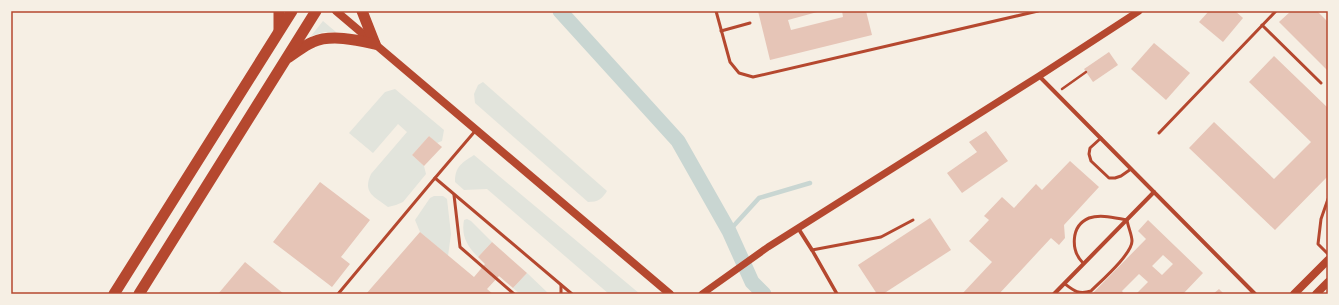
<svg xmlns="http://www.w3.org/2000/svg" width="1339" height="305" viewBox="0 0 1339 305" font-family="Helvetica,sans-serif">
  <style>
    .green { fill: #e2e4dc }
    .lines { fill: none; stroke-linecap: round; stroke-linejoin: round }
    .stream { stroke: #c9d6d2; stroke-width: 4.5 }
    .canal { stroke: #c9d6d2; stroke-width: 15 }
    .building { fill: #e6c5b7; fill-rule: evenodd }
    .path { stroke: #b5482f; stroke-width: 2.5 }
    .service { stroke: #b5482f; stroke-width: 3 }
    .pedestrian { stroke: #b5482f; stroke-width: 3.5 }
    .minor { stroke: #b5482f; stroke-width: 4 }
    .tertiary { stroke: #b5482f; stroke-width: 7 }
    .secondary { stroke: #b5482f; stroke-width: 8 }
    .trunk { stroke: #b5482f; stroke-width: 11 }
    .neatline { fill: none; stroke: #b5482f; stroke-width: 1.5 }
  </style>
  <rect width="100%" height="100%" fill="#f6efe4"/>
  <g class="green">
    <polygon points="323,21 336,32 324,32 311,36"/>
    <path d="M483,82L607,191C602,199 598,202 588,202L475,103L474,94L478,85Z"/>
    <path d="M395,89L444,130L442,141L437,143L429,136L412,155L424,166L426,174L403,202L396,205L388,207C375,197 362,193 371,174L407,132L398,124L373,153L349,133L385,92Z"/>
    <path d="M474,155L640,294H609L487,189L464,190L455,182C455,166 462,163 474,155Z"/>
    <polygon points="434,196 443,196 447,199 451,234 448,256 420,232 415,220 430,198"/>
    <path d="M467,219L471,221L492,242L478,257C467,246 461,236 464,220Z"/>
    <polygon points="527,273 549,294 520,294 513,288"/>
  </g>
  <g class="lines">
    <polyline class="stream" points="729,231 759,198 810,183"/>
    <polyline class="canal" points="560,11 678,141 729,231 752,282 764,294"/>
  </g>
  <g class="building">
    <polygon points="758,11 821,11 788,20 791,30 843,17 842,11 866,11 872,35 770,60"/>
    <polygon points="1209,11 1235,11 1243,18 1223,42 1199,22"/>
    <polygon points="1291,11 1317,11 1328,22 1328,71 1279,22"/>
    <polygon points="1154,43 1190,73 1166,100 1131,69"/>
    <polygon points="1109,52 1118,65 1093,82 1084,69"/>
    <polygon points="1274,56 1328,108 1328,176 1275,230 1189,148 1214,122 1274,179 1311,142 1249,82"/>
    <polygon points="986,131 1008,161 962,193 947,173 977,152 969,142"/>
    <polygon points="429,136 442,147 424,166 412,155"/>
    <polygon points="1070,161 1099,187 1064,225 1065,238 1059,245 1051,238 999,294 962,294 992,262 969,241 989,220 984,216 1002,197 1014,208 1036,184 1042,190"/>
    <polygon points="320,182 370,220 341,257 350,264 332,287 273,242"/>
    <polygon points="930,218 951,250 883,294 877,294 858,265"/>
    <path d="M1148,220L1203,273L1183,294H1136L1148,282L1139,274L1122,291L1124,294H1092L1146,239L1138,231ZM1163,255L1173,264L1162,275L1152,266Z"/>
    <polygon points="420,232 474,277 485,264 478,257 492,242 527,273 513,288 499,276 487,289 493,294 366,294"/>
    <polygon points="245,262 284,294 218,294"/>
    <polygon points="1219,289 1224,294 1213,294"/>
  </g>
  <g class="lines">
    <polyline class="path" points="1062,89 1086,72"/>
    <g class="service">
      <polyline points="716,11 730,62 739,73 753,77 1038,11"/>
      <polyline points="1262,25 1321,83"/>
      <polyline points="721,31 750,23"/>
      <polyline points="476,130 435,178 572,294"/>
      <polyline points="1159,133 1276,11"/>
      <polyline points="1101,138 1090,148 1089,154 1091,161 1109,178 1115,178 1121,176 1131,169"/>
      <polyline points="454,195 460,247 514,294"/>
      <polyline points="1328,199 1321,219 1318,244 1328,254"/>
      <polyline points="812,250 881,237 913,220"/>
      <path d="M1065,284C1074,291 1079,295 1091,291C1101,281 1132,254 1132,241C1132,235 1128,227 1127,220C1115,218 1101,214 1089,218C1070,226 1071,251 1083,263"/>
      <polyline points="338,294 435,178"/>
      <polyline points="561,294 561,285"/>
    </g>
    <polyline class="pedestrian" points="812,250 837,294"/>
    <g class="minor">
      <polyline points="1039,76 1255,294"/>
      <polyline points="798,228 812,250"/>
      <polyline points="1054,294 1154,192"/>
    </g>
    <polyline class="tertiary" points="702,294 768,247 1039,76 1139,11"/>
    <g class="secondary">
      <polyline points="336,11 670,294"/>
      <polyline points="1294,294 1328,260"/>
      <polyline points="1316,294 1328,282"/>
    </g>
    <g class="trunk">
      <polyline points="362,11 375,44"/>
      <polyline points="279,30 279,11"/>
      <path d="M289,57C297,52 305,45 313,42C331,34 357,40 375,44"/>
      <polyline points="114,294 292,11"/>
      <polyline points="139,294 316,11"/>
    </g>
  </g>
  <rect width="1339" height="305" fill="none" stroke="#f6efe4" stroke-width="24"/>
  <rect x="12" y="12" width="1315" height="281" class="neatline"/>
</svg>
